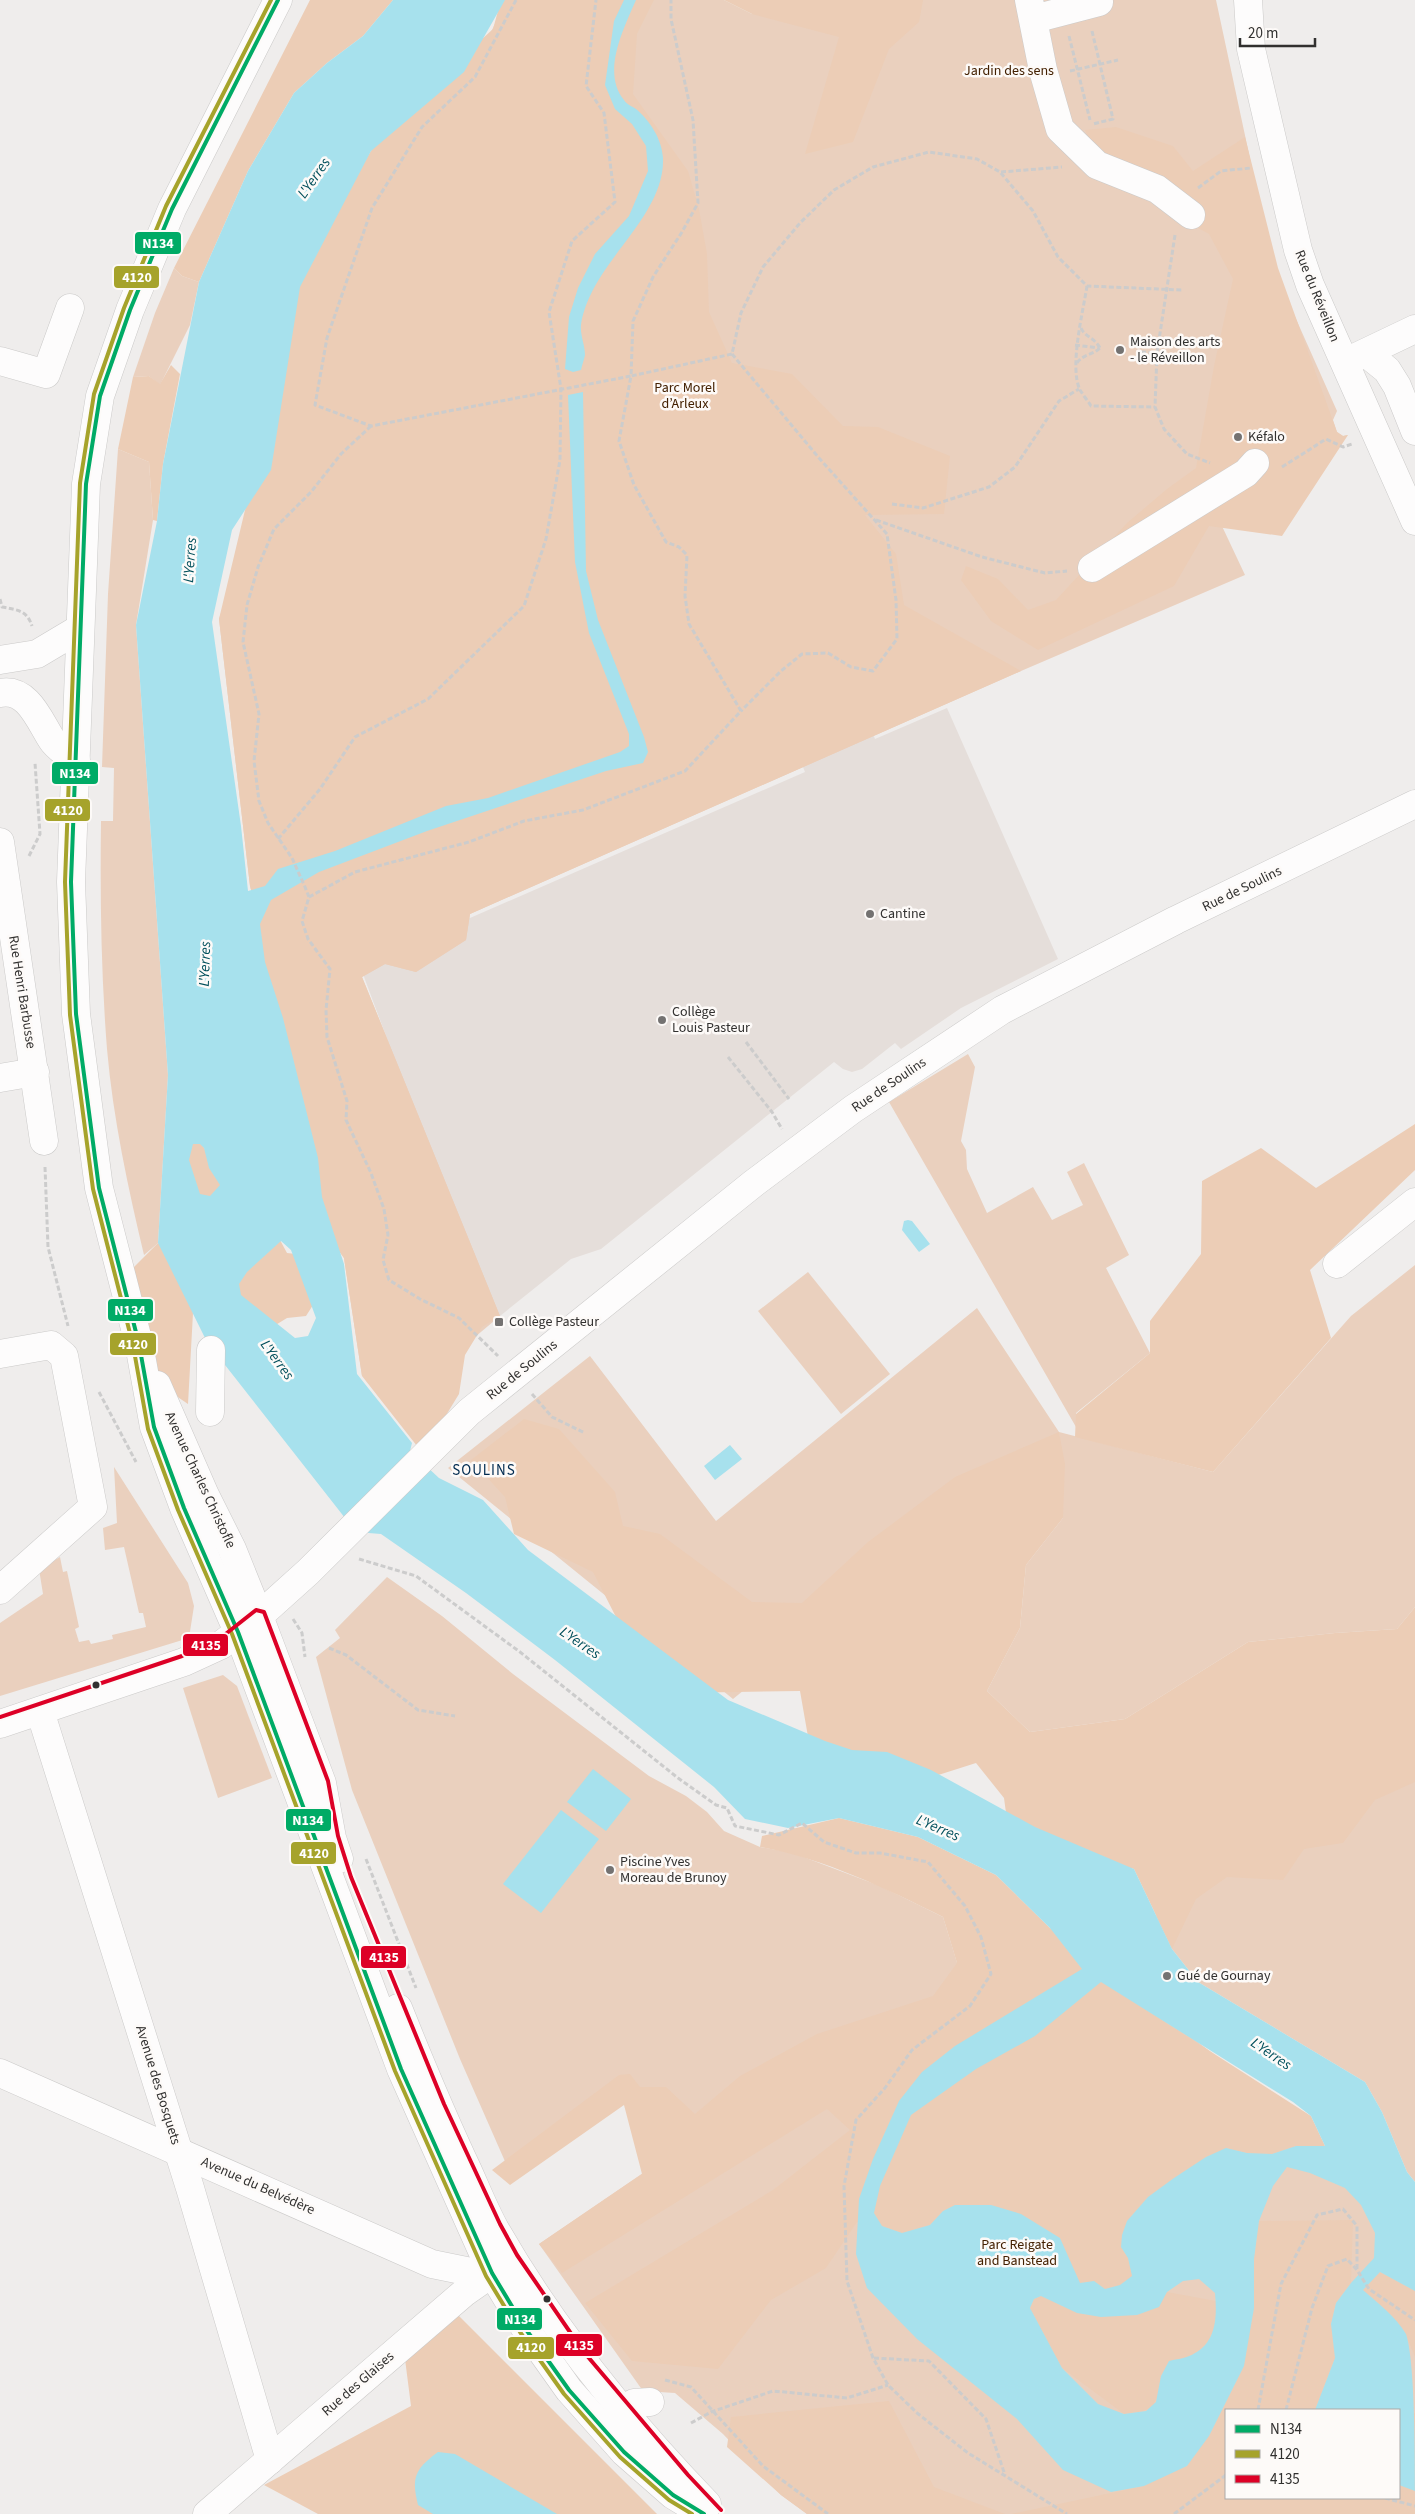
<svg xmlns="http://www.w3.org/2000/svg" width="1415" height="2514" viewBox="0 0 1415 2514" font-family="'Source Sans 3',sans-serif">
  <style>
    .built { fill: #e5deda }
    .green { fill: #ead0be; fill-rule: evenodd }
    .forest { fill: #eccdb6 }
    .water { fill: #a7e1ed; fill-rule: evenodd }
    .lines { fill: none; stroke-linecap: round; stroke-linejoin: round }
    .minor-casing { stroke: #cbcac9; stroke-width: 29 }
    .major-casing { stroke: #cbcac9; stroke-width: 29 }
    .path { stroke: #ccc; stroke-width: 3; stroke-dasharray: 5 2.5; stroke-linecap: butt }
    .minor { stroke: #fdfcfc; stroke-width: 28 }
    .major { stroke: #fdfcfc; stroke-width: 28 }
    .bus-1-casing { stroke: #fdfaf8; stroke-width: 8 }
    .bus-2-casing { stroke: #fdfaf8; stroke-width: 8 }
    .bus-3-casing { stroke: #fdfaf8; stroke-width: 8 }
    .bus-1 { stroke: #00ab66; stroke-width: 4 }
    .bus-2 { stroke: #a6a32b; stroke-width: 4 }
    .bus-3 { stroke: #dd0026; stroke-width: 4 }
    .poi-dot { fill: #747271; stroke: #fdfaf8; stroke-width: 2 }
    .bus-dot { fill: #31302f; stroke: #fdfaf8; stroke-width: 2 }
    .labels { text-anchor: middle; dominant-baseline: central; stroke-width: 5; stroke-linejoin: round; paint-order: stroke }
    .park-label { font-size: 14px; fill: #432001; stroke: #fdfaf8 }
    .street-label { font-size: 14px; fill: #31302f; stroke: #fdfaf8 }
    .poi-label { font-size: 14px; fill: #31302f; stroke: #fdfaf8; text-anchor: start }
    .water-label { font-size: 15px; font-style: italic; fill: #004f5b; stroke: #fdfaf8 }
    .neighbourhood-label { font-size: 15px; letter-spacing: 1px; fill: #002a4f; stroke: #fdfaf8 }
    .line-badge { stroke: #fdfaf8; stroke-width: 2 }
    .badge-label { font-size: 14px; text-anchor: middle; font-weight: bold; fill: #fff }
  </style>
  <rect width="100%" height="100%" fill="#efedec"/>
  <polygon class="built" points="861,705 875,739 947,708 1058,959 961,1008 901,1049 895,1043 862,1069 852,1072 843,1069 834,1062 601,1249 571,1259 500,1316 481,1292 360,966 805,772 790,735"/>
  <g class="green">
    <polygon points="507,0 724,0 752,14 869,0 1216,0 1252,168 1280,283 1337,411 1333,420 1337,432 1343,436 1348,435 1221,524 1245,575 1021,671 470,914 466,940 416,972 385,964 362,977 500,1316 469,1342 362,1376 344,1258 310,1210 260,924 250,886 219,619 262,488"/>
    <polygon points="174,268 182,276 199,282 190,325 160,385 149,376 133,377 155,313"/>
    <path d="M118,449L149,462L153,520L136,625L168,1075L158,1243L144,1255C128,1188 113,1118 107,1049C101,973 100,897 101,821H113L114,768L102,767L108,594Z"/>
    <polygon points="968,1054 975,1067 961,1141 966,1150 967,1169 987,1213 1033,1187 1052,1220 1083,1205 1067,1172 1084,1163 1129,1255 1106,1268 1150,1353 1076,1413 1076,1427 889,1102"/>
    <polygon points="1415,1265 1415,1607 1397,1629 1335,1633 1248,1642 1125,1719 1030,1732 987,1691 1020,1628 1026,1565 1063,1518 1059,1433 733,1699 448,1468 590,1356 716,1521 977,1308 1059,1432 1213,1472 1351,1316"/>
    <polygon points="808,1272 890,1374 841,1414 758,1311"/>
    <polygon points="114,1467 188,1583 194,1606 189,1638 0,1696 0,1623 43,1594 39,1569 60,1557 63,1572 67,1571 79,1627 75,1629 79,1642 89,1640 91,1644 113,1639 112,1635 146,1627 143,1613 139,1613 124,1547 105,1550 103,1528 117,1523"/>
    <path d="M387,1577L442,1616L513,1674L649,1776L686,1796L707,1812L724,1831L760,1847L793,1853L880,1886L943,1917L962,1979L1050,1928L1238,2073L1415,2252V2514H807L781,2495L723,2434L675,2393L643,2391L539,2244L665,2158L622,2095L511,2175L460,2059L352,1790L316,1657L340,1638L335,1630ZM1226,2410H1399V2498H1226Z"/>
    <polygon points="223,1675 237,1686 272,1778 218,1798 183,1688"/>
    <polygon points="1415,1753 1415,2182 1407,2172 1382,2112 1365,2082 1198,1982 1172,1949 1156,1916"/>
  </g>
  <g class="forest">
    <polygon points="310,0 393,0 363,36 327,63 294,93 248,171 199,282 182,276 174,268"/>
    <polygon points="501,0 654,0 637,34 633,94 688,171 699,209 707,254 709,312 732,363 792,374 843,426 878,427 950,456 944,514 865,515 896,554 904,605 1021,671 470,914 466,940 416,972 385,964 362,977 500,1316 482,1327 465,1355 459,1394 437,1430 417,1446 362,1376 344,1258 310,1210 255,1075 260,924 250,886 219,619 304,263 384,129 493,29"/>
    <polygon points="724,0 923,0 919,22 889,49 853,142 805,154 839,37 752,14"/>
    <polygon points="1116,127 1173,146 1193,171 1245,137 1278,268 1337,432 1343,436 1348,435 1282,536 1209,526 1174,586 1038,650 991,621 961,580 966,566 998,579 1028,610 1056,600 1127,523 1167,489 1196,468 1214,366 1233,279 1209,234 1167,211 1099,162 1085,130"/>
    <polygon points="171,365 180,374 163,464 157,521 153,520 149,462 118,449 133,377 149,376 160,384"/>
    <polygon points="1415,1124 1415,1170 1310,1270 1331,1338 1213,1472 1075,1437 1076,1414 1150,1353 1150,1321 1201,1254 1202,1181 1261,1148 1316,1188"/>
    <polygon points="194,1127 223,1187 216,1206 195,1198 185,1149"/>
    <polygon points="280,1240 287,1253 296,1254 313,1305 306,1316 287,1318 274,1326 222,1287"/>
    <polygon points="158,1243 182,1258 193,1313 188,1404 163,1387 151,1350 148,1323 137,1314 132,1269"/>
    <polygon points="524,1419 559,1429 615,1492 623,1526 660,1534 752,1602 802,1603 868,1542 955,1477 1059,1432 1065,1464 1063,1518 1026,1565 1020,1628 987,1691 1030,1732 1125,1719 1248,1642 1335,1633 1397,1629 1415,1607 1415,1782 1375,1800 1343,1843 1304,1849 1283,1880 1227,1877 1196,1899 1172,1949 1134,1869 1009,1835 1004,1798 976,1763 910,1784 810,1748 800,1691 677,1693 640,1664 593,1572 514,1534 505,1497 471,1460"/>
    <path d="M839,1818L918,1837L996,1875L1050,1928L1082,1969L1311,2116L1325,2146H1296L1272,2154L1247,2153L1226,2148L1121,2247L1128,2258L1167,2292L1254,2308V2259L1259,2221L1353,2220L1351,2283L1336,2303L1331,2324L1335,2358L1315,2410H1226V2498H1399V2425L1415,2413V2514H1011L1144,2486L1161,2376C1156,2407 1157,2410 1124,2414L1062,2368L1030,2308L1034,2299L1041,2296L1055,2302L943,2211L930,2225L902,2233L882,2226L857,2222L826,2268L771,2300L718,2369L632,2361L585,2303L773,2190L850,2130L827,2109L562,2273L539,2244L642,2174L624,2105L510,2185L492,2170L619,2075L630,2074L640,2087H666L695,2114L740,2076L817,2034L933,1996L957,1963L943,1917C884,1888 825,1859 760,1847L762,1836Z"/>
    <path d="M1380,2272L1415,2291V2357C1403,2324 1389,2312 1363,2290Z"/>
    <polygon points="456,2313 657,2514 318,2514 264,2485 411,2406 405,2359"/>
    <polygon points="889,2401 934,2487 1005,2514 807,2514 781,2495 727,2447 731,2417"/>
  </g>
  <g class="water">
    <path d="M393,0H505L464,72L371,151L300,287L271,470L232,530L212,622L241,826L248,891L265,886L278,869L335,851L446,806L488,798L620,752L629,746V734L589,633L575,562L568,395L583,392L586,571L598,620L644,737L648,752L643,763L606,771L427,831L319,872L271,900L260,924L265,962L283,1018L318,1158L322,1197L344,1264L357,1374L412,1443L410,1451L439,1478L483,1500L528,1550L728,1700L825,1741L852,1750L887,1752L931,1770L1035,1827L1134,1869L1172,1949L1198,1982L1365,2082L1382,2112L1407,2172L1415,2182V2291L1380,2272L1363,2290C1378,2303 1396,2317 1406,2334C1415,2360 1415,2457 1415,2491L1399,2485V2410H1315L1335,2358L1331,2324L1336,2303L1351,2283L1374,2258L1375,2233L1361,2205L1345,2188L1310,2173L1287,2167L1273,2186L1259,2221L1254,2259V2308L1244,2366L1209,2436L1187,2466L1144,2486L1111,2492L1063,2470L1017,2419L917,2339L867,2288L856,2254L859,2199L873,2159L899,2101L922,2072L955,2046L1082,1969L1050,1928L996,1875L918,1837L839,1818L788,1828L745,1819L714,1787L555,1660L466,1593L381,1534L356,1532L207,1342L158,1243L168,1075L136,625L157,521L163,464L199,282L248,171L294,93L327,63L363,36ZM193,1144H200L204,1148L209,1168L220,1185L210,1196L200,1194L189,1160ZM281,1241L291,1250L316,1318L308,1336L295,1338L241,1295L239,1284L247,1272ZM1101,1982L1293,2102L1311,2116L1325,2146H1296L1272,2154L1247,2153L1226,2148L1206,2157L1174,2178L1148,2197L1127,2221L1122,2235L1121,2247L1128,2258L1132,2276L1120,2285L1105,2289L1094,2281L1080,2283L1060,2238L1021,2214L991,2205H955L943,2211L930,2225L902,2233L882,2226L874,2213L880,2186L911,2115L976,2069L1035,2036ZM1199,2279L1215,2293C1217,2315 1217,2341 1195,2353C1188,2358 1177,2359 1169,2361L1161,2376L1156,2402L1146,2411L1124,2414L1098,2404L1062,2368L1030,2308L1034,2299L1041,2296L1077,2313L1101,2317L1137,2315L1159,2307L1167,2292L1183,2281Z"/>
    <path d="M624,0H636C624,28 601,72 624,100C627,105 632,106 636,109C650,121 662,139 663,158C665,209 610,251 590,296C586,304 582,316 581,325C580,335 585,345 585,355C584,360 582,365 581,370L573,372L565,369L569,317L578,288L595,254L629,216L648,171L646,146L632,124L615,109L605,85L614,21Z"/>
    <polygon points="908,1220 912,1221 930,1244 919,1252 902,1230 904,1221"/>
    <polygon points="730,1445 742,1459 715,1480 704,1466"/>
    <polygon points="593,1769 631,1799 606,1831 567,1802"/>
    <polygon points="561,1810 599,1839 541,1913 503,1884"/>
    <path d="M438,2452L455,2454L557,2514H433L418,2505C411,2477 415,2469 438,2452Z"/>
  </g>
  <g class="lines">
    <defs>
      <g id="minor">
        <polyline points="1029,0 1043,70 1060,129 1097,165 1157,189 1191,215"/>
        <polyline points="1248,0 1251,49 1298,250 1310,285 1415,521"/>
        <polyline points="1034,19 1099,2"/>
        <polyline points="1366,353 1387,370 1397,386 1415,431"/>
        <polyline points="1350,360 1415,329"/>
        <polyline points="0,361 46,374 70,308"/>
        <polyline points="1092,568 1246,473 1255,463"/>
        <polyline points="0,660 37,654 79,629"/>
        <path d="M0,693C28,687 40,722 52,740C57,748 68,754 76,761"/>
        <polyline points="0,842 44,1141"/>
        <polyline points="0,1078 35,1072"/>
        <polyline points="1337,1264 1415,1202"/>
        <polyline points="0,1354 51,1345 64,1356 93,1507 0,1590"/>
        <polyline points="210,1412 211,1350"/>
        <polyline points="40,1711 190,2188 270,2460"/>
        <polyline points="0,1724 184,1662 221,1645 259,1616 308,1572 469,1412 754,1183 853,1109 1002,1010 1176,920 1415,804"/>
        <polyline points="0,2073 432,2264 476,2273 492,2273"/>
        <polyline points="624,2436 624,2410 634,2403 650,2402"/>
        <polyline points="207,2514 465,2292 498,2269"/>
      </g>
      <g id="major">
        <polyline points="278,0 172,209 130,310 100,396 86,484 71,882 76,1014 99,1188 139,1344 154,1427 184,1508 238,1632 401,2069 492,2273 525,2328 569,2390 624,2452 673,2495 704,2514"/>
        <polyline points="157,1385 205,1495 232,1549 259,1616 322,1783 332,1838 339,1859"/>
        <path d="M398,2008C420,2063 443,2118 468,2171C477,2191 485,2211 495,2229C552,2329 627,2421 707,2504"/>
      </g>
    </defs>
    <use href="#minor" class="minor-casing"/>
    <use href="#major" class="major-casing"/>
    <g class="path">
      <polyline points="516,0 475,77 422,127 372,208 327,338 315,405 371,426 631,376 633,321 653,277 682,232 698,203 693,120 671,19 671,0"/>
      <polyline points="1092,31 1113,119 1093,124"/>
      <polyline points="1069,36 1090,120"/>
      <polyline points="1070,71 1118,60"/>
      <polyline points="1001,172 1062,167"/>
      <polyline points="1198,188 1221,171 1251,168"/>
      <polyline points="1175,235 1157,353 1155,407 1164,429 1187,454 1210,463"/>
      <path d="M1087,286C1083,312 1069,367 1080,390C1083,395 1088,401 1091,406L1155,407"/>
      <path d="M1081,328C1085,337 1095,338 1100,348"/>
      <polyline points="1075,345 1099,348"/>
      <polyline points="1141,352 1157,353"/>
      <polyline points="732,354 819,458 887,534 896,600 897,639 873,671 851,667 828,653 802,654 781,671 741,711"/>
      <path d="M1077,363C1083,354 1093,355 1100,348"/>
      <polyline points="371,426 341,454 311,492 274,529 258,567 247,605 243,642 259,714 254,761 259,801 268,823 292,858 305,887 309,897 302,921 308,939 330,969 326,1010 327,1037 347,1101 346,1120 371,1173 384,1209 388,1235 383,1260 389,1280 420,1299 459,1318 498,1356"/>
      <polyline points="1282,467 1326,439 1343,447 1352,444"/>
      <polyline points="892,504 923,508 989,487 1015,467 1059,401 1079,389"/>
      <polyline points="876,520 982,557 1045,573 1067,571"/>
      <path d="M0,599L2,607C17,610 27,610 32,626"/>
      <polyline points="278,839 320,789 355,737 428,699 524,606 546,539 560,460 561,389 549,312 572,241 615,202 604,113 586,86 596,0"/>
      <polyline points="29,856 40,834 35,763"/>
      <polyline points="309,897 355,872 469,842 524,821 583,810 685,771 741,711 689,624 685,596 687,555 679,547 666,542 634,485 619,441 631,376 732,354 741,313 763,267 800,223 834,190 873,167 929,152 977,159 1000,172 1033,211 1058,257 1087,286 1182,290"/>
      <polyline points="746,1042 789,1099"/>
      <polyline points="728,1057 772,1112 782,1129"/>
      <polyline points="45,1167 48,1247 68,1326"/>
      <polyline points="99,1392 136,1462"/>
      <polyline points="532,1394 552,1417 585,1433"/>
      <polyline points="359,1559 416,1576 520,1652 678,1778 716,1805 727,1808 735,1826 779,1835 802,1823 824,1842 856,1853 880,1853 928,1862 965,1906 981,1937 991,1974 970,2006 912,2050 885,2088 856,2120 844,2186 847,2281 873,2358 888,2385 917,2413 968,2453 1067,2514"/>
      <polyline points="293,1619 302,1633 305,1657"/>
      <polyline points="329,1648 346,1655 418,1710 455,1716"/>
      <polyline points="366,1859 416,1988"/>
      <polyline points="874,2358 929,2361 986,2419 1005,2475"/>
      <polyline points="665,2380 691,2387 763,2466 828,2514"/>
      <polyline points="1258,2410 1281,2284 1317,2215 1343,2209 1357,2226 1357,2270"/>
      <polyline points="1286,2410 1312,2308 1328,2266 1347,2259 1357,2270 1369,2289 1415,2320"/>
      <polyline points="691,2423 711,2412 773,2391 847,2398 888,2385"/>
      <polyline points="1385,2498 1415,2506"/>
      <polyline points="1174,2514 1226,2475"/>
    </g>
    <use href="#minor" class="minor"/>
    <use href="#major" class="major"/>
    <defs>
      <polyline id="bus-1" points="278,0 172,209 130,310 100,396 86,484 71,882 76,1014 99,1188 139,1344 154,1427 184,1508 238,1632 401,2069 492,2273 525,2328 569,2390 624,2452 673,2495 704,2514"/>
      <polyline id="bus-2" points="271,0 166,206 124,308 94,394 80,483 65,882 70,1015 93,1189 133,1345 148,1429 178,1510 232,1634 395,2071 486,2276 520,2332 564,2394 620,2457 669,2500 692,2514"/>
      <polyline id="bus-3" points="0,1717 182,1656 218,1640 256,1610 264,1612 328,1781 338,1836 351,1877 444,2104 500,2224 517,2255 583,2351 688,2475 721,2510"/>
    </defs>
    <use href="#bus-1" class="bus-1-casing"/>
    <use href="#bus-2" class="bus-2-casing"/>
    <use href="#bus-3" class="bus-3-casing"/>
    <use href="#bus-1" class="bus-1"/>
    <use href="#bus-2" class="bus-2"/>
    <use href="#bus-3" class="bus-3"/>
  </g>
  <g class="poi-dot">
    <circle cx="1120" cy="350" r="5"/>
    <circle cx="1238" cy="437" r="5"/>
    <circle cx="870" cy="914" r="5"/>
    <circle cx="662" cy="1020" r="5"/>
    <rect x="494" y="1317" width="10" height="10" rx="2.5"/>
    <circle cx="610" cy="1870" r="5"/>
    <circle cx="1167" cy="1976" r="5"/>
  </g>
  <g class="bus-dot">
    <circle cx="96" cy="1685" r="4.5"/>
    <circle cx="547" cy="2299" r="4.5"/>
  </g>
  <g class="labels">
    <g class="park-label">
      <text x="1009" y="71">Jardin des sens</text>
      <text x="685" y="388">Parc Morel<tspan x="685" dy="16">d’Arleux</tspan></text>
      <text x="1017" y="2245">Parc Reigate<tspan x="1017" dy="16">and Banstead</tspan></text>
    </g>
    <g class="street-label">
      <text transform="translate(1317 296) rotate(68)">Rue du Réveillon</text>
      <text transform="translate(1242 889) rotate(-26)">Rue de Soulins</text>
      <text transform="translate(22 992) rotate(81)">Rue Henri Barbusse</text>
      <text transform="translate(889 1085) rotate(-34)">Rue de Soulins</text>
      <text transform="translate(522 1370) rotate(-39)">Rue de Soulins</text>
      <text transform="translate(200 1480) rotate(65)">Avenue Charles Christofle</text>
      <text transform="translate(158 2085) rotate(73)">Avenue des Bosquets</text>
      <text transform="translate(258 2186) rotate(24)">Avenue du Belvédère</text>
      <text transform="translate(358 2384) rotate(-41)">Rue des Glaises</text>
    </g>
    <g class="poi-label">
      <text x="1130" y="342">Maison des arts<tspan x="1130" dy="16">- le Réveillon</tspan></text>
      <text x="1248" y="437">Kéfalo</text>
      <text x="880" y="914">Cantine</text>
      <text x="672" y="1012">Collège<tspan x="672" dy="16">Louis Pasteur</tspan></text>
      <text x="509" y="1322">Collège Pasteur</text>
      <text x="620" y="1862">Piscine Yves<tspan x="620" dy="16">Moreau de Brunoy</tspan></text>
      <text x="1177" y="1976">Gué de Gournay</text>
    </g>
    <g class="water-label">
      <text transform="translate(314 178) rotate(-55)">L'Yerres</text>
      <text transform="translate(190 560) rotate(-86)">L'Yerres</text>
      <text transform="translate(205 964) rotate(-88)">L'Yerres</text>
      <text transform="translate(277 1360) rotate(54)">L'Yerres</text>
      <text transform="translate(580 1643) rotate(34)">L'Yerres</text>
      <text transform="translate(938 1828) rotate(23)">L'Yerres</text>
      <text transform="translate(1271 2054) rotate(34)">L'Yerres</text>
    </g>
    <g class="neighbourhood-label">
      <text x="484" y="1470">SOULINS</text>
    </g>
  </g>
  <g class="line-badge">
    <rect x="134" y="231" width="48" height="24" rx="5" fill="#00ab66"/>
    <rect x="113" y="265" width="47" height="24" rx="5" fill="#a6a32b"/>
    <rect x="51" y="761" width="48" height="24" rx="5" fill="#00ab66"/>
    <rect x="44" y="798" width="47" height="24" rx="5" fill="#a6a32b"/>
    <rect x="107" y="1298" width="47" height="24" rx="5" fill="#00ab66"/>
    <rect x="109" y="1332" width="48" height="24" rx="5" fill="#a6a32b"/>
    <rect x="182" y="1633" width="47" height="24" rx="5" fill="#dd0026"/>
    <rect x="285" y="1808" width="47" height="24" rx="5" fill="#00ab66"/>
    <rect x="290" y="1841" width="47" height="24" rx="5" fill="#a6a32b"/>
    <rect x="360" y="1945" width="47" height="24" rx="5" fill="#dd0026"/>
    <rect x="496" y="2307" width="47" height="24" rx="5" fill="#00ab66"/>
    <rect x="555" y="2333" width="48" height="24" rx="5" fill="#dd0026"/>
    <rect x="507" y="2336" width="48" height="24" rx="5" fill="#a6a32b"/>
  </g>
  <g class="badge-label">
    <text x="158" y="248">N134</text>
    <text x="137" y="282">4120</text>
    <text x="75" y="778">N134</text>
    <text x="68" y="815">4120</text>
    <text x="130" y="1315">N134</text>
    <text x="133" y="1349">4120</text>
    <text x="206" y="1650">4135</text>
    <text x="308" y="1825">N134</text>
    <text x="314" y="1858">4120</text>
    <text x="384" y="1962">4135</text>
    <text x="520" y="2324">N134</text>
    <text x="579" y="2350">4135</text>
    <text x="531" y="2352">4120</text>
  </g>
  <rect x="1225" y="2409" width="175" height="90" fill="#fdfaf8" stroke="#aba9a8"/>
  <rect x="1235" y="2425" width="25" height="8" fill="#00ab66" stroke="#aba9a8"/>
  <text x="1270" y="2434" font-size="15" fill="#31302f">N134</text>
  <rect x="1235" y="2450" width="25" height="8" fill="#a6a32b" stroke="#aba9a8"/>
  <text x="1270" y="2459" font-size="15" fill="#31302f">4120</text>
  <rect x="1235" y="2475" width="25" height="8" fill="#dd0026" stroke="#aba9a8"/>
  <text x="1270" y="2484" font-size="15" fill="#31302f">4135</text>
  <path d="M1240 38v8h75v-8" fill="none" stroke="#31302f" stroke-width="2.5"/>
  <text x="1248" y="38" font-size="15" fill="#31302f" stroke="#fdfaf8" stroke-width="4" paint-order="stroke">20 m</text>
</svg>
